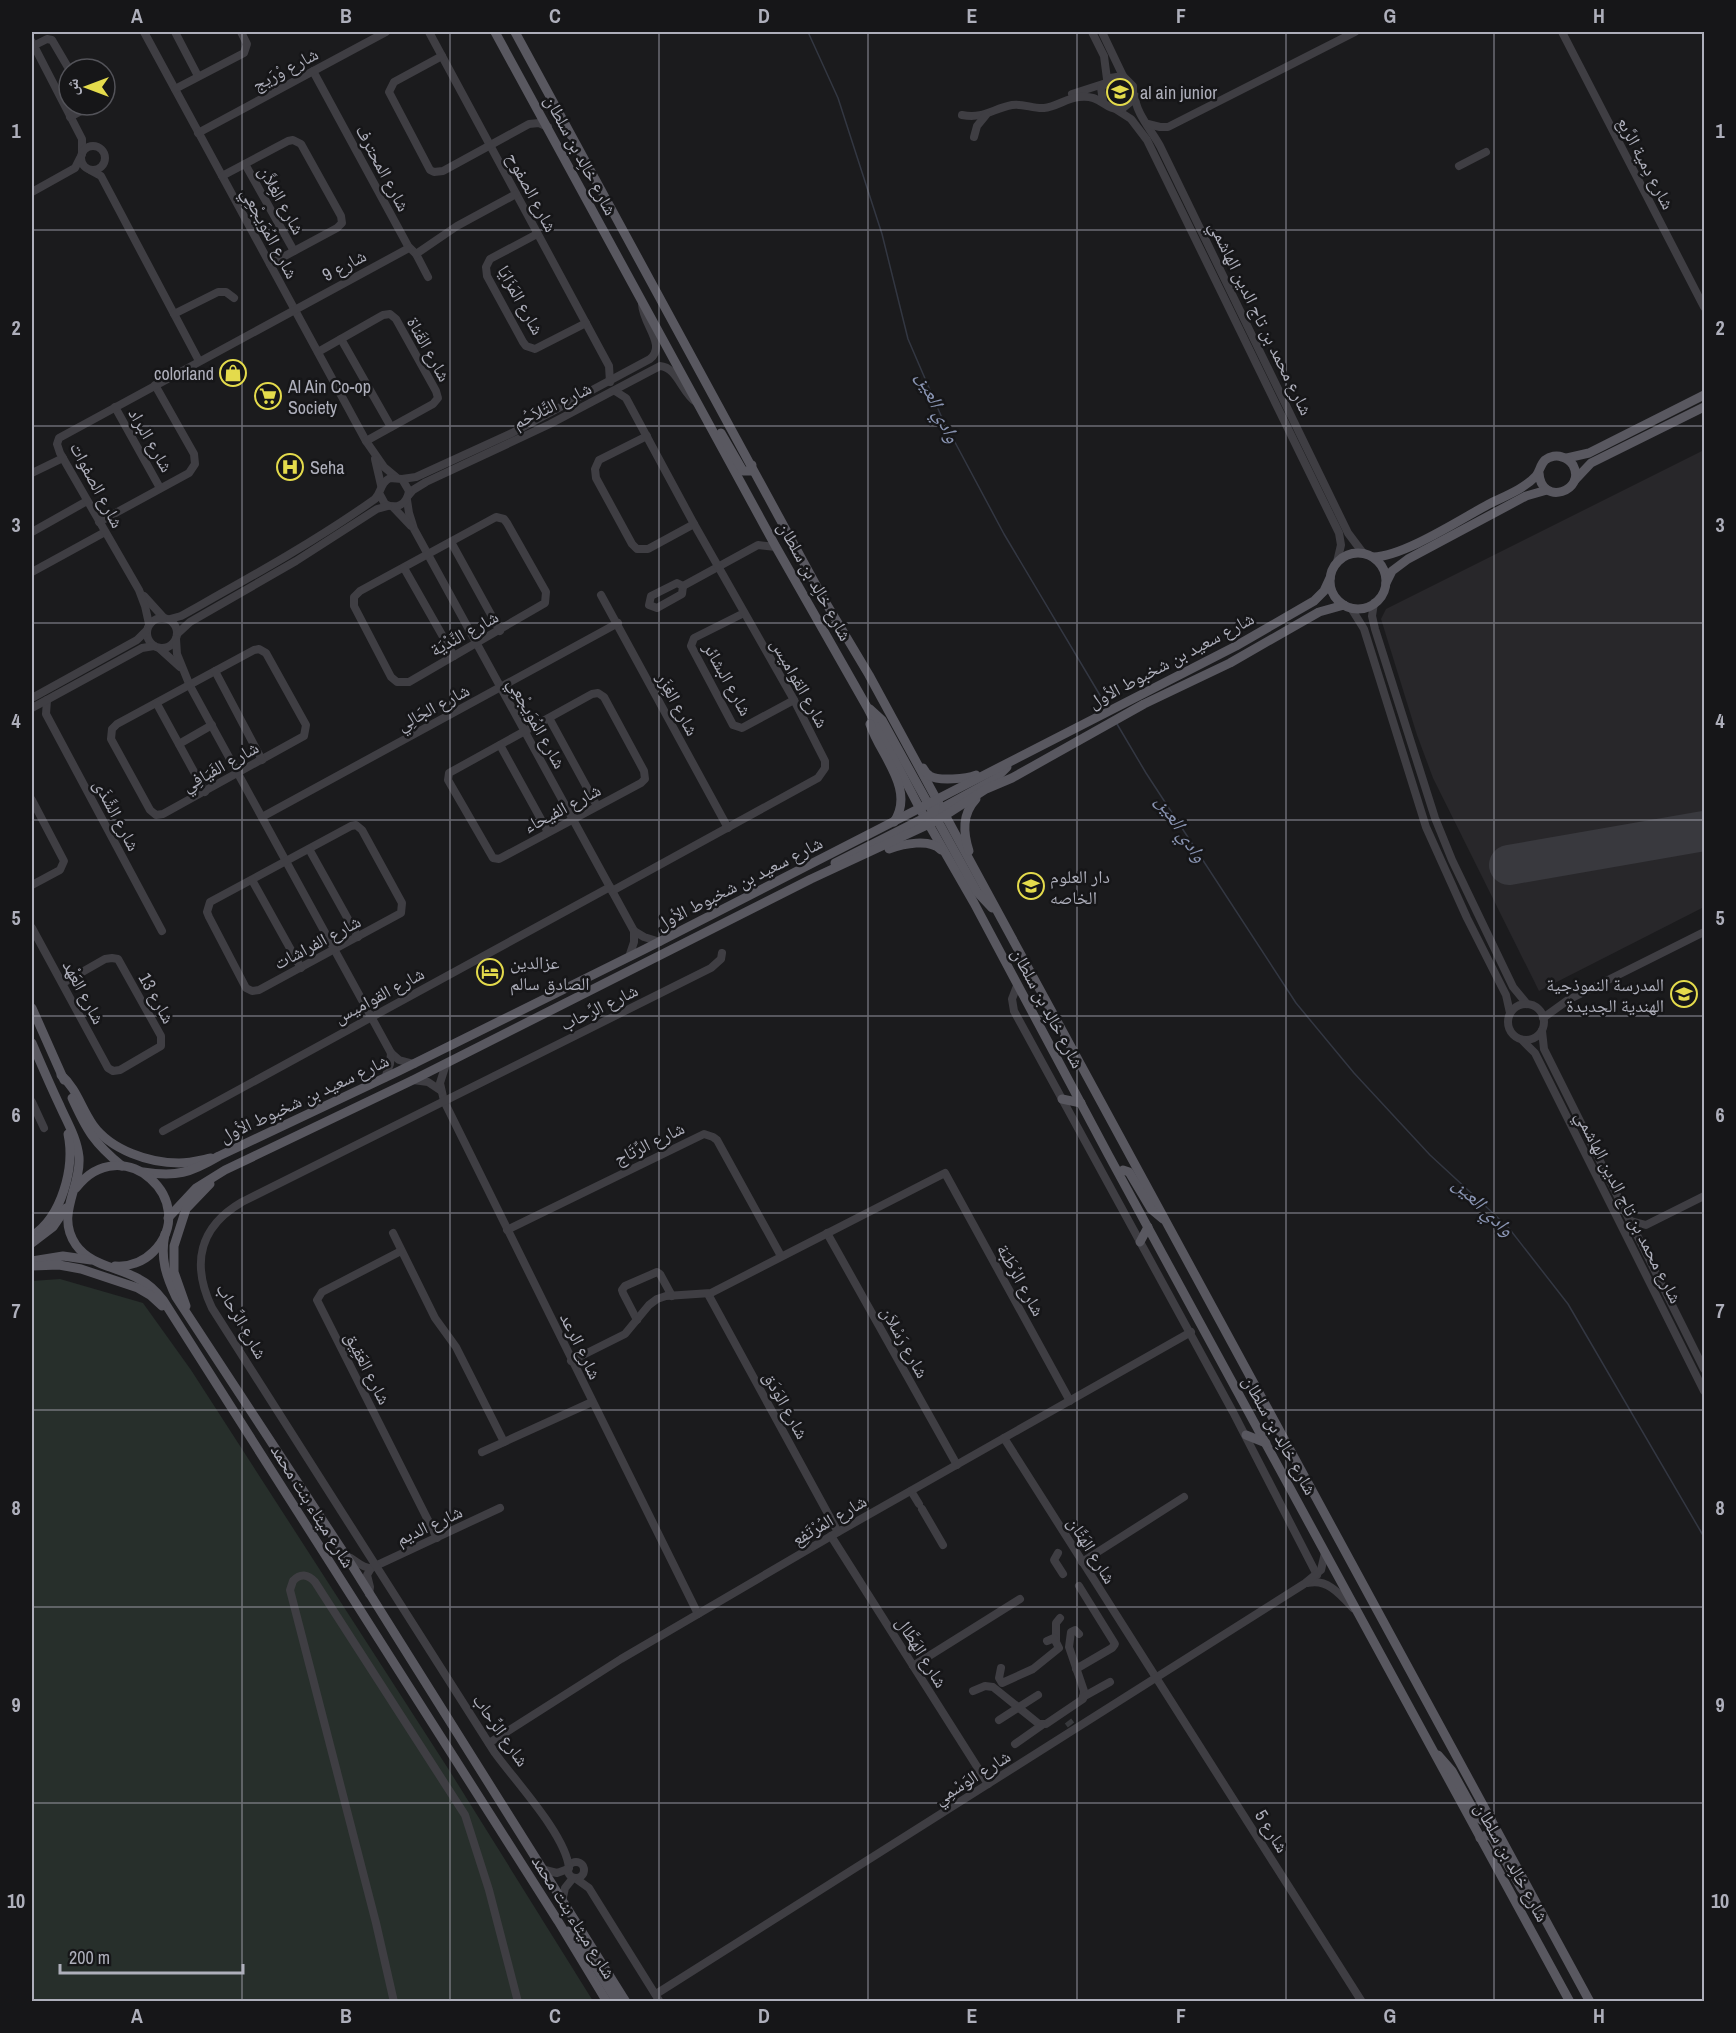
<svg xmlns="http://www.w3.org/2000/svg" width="1736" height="2033" viewBox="0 0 1736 2033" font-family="'Archivo Narrow','Noto Naskh Arabic',sans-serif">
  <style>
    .built { fill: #28272a }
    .green { fill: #272f2b }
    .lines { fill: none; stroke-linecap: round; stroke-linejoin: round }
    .stream { stroke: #333742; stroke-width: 1.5 }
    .runway { stroke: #39393e; stroke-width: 40 }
    .minor-tunnel { stroke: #38393d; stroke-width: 8; stroke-dasharray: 8 4; stroke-linecap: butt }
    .minor { stroke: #3f3e43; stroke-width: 8 }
    .major { stroke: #595860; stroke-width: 9 }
    .grid { fill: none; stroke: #aeafbb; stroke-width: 1.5; stroke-opacity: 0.55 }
    .labels { text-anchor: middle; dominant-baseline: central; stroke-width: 5; stroke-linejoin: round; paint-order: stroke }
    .street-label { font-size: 18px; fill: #aeafbb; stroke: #161618 }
    .poi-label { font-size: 18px; fill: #aeafbb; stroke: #161618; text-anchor: start }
    .water-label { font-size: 20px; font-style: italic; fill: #8994b2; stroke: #161618 }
    .neatline { fill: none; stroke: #aeafbb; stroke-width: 2 }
    .grid-label { font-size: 20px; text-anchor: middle; font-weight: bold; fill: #aeafbb }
  </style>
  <rect width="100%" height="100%" fill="#1b1b1d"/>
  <polygon class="built" points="1704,450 1704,907 1539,991 1433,778 1417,735 1381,619 1386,609"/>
  <polygon class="green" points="60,1279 143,1303 191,1370 449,1770 593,2001 32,2002 32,1281"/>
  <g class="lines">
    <g class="stream">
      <polyline points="808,32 838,98 882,234 908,339 942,418 1004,534 1107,707"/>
      <polyline points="1117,724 1146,773 1296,1003 1354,1073 1430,1155 1508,1227 1568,1304 1704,1537"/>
    </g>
    <polyline class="runway" points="1509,865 1704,831"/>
    <polyline class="minor-tunnel" points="1068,1721 1071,1725"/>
    <g class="minor">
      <polyline points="144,32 366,441 384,467 396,477"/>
      <polyline points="175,32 198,76"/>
      <polyline points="429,32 609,366 610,382"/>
      <polyline points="1092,32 1104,56 1107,79"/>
      <polyline points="1102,32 1123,76"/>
      <polyline points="1562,32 1704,307"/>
      <polyline points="32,42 82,139 82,154"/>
      <polyline points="33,46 47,39 52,40 69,69"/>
      <polyline points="442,56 394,82 389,92 430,170 434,172 443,171 529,124 539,123 548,127"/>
      <polyline points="313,71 408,246 416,254 428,277"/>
      <polyline points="175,89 244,53 247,44 241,32"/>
      <polyline points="1072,94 1103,84"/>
      <path d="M1135,96C1135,112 1152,131 1160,146L1348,533L1363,553"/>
      <polyline points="1117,110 1131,119 1147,140 1339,533 1341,545 1337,562"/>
      <path d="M962,115C984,119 992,109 1012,105C1023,103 1033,109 1044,108C1056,107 1067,98 1079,97C1102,94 1104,111 1122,109L1133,100V86L1123,76L1110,78L1101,88L1103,101"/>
      <polyline points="70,117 83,110 85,105"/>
      <polyline points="1148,124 1160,127 1168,127 1355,32"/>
      <polyline points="198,133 386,32"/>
      <polyline points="974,137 977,126 986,115"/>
      <circle cx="93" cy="158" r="12"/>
      <polyline points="245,164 294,251"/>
      <polyline points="1459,166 1486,152"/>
      <polyline points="90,170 101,176 199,361"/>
      <polyline points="222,176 288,141 293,140 301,144 341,216 342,223 337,228 270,264"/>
      <polyline points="32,192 75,168 80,158"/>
      <polyline points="537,234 490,259 486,267 487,276 523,342 526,346 535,349 586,323"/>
      <polyline points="416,254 457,226 516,194"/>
      <polyline points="174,314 218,292 226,292 234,298"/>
      <polyline points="341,339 391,427"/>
      <polyline points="318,352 383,315 390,314 396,319 436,391 438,398 433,404 366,441"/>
      <polyline points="115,407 160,488"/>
      <polyline points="647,436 599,460 595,469 596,478 632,544 637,549 648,549 694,524"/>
      <polyline points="375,459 381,485"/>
      <polyline points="32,473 63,458"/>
      <path d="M402,479L416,477L512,433L650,359C667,345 643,325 642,304"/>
      <path d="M408,496L413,490L426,482L550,424L660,366C677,367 682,393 696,402"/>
      <polyline points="407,500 409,513 414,529 634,931 644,937 660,942"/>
      <polyline points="393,507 411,526"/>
      <polygon points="496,517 504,519 507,523 546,592 545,603 409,682 397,682 391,677 354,606 354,597 360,591"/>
      <polyline points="99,522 189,473 195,464 194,454 155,385"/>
      <polyline points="32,532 87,501"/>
      <polyline points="451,542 500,631"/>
      <polyline points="404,568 454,656"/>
      <polyline points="32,572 105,532"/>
      <polygon points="677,583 683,586 682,594 657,608 649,605 651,596"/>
      <polyline points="683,586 758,545 776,547"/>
      <polyline points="601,595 728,828"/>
      <polyline points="144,596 163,617"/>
      <polyline points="1374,603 1372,616 1375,629 1435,818 1452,860 1513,987 1527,1004"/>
      <polyline points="1351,608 1364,629 1426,827 1467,918 1506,995 1510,1013"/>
      <polyline points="744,613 694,638 691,646 733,725 742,728 794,700"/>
      <circle cx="162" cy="633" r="15"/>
      <path d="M170,619L181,616C247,579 313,543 375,499C382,491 380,483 390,478L402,479L409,491C407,504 397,510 385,504L379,493"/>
      <polyline points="149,624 145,606 139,590 60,453 57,444 59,438 409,248"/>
      <polyline points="177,634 190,622 296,561 377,509 388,506"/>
      <polyline points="176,639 177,654 190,686 391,1053 399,1060 414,1064"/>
      <polyline points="159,648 180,667"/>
      <polygon points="254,650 259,649 266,653 306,725 304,736 163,814 156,815 150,810 111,739 112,729 117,724"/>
      <polyline points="215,671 262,760"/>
      <polygon points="592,694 598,693 604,697 644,771 645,779 641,783 499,859 493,858 448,780 449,773"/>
      <polyline points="32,698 137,640 146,631"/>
      <polyline points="47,700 46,714 162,931"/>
      <polyline points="157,704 205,792"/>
      <polyline points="32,708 142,648 154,646"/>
      <polyline points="549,718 597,806"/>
      <polyline points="179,744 212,725"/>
      <polyline points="500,745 548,832"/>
      <polyline points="32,800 64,861 60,870 32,885"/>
      <polyline points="262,817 618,623"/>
      <polygon points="356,825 362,830 402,903 401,913 259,990 252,991 246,988 209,917 207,912 210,902 351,826"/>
      <polyline points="309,849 358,937"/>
      <polyline points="252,880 301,968"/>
      <polyline points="612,891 818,778 825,768 825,761 794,700 694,524 626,398 615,391"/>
      <polyline points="32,928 108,1068 113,1071 120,1070 161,1046 161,1036 118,959 112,958 105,959 63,983"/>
      <polyline points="629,957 634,942 634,931"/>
      <polyline points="1017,986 1012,999 1014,1011 1233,1412 1317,1575"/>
      <circle cx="1526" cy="1022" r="18"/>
      <polyline points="1543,1018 1568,1000 1704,932"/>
      <polyline points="1542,1031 1544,1049 1704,1369"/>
      <polyline points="1522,1040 1535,1053 1704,1391"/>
      <polyline points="446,1064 440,1083 444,1101 698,1614"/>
      <polyline points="385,1078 390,1064 391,1053"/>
      <polyline points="413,1080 428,1082 440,1090"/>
      <polyline points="32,1102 44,1128"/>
      <polyline points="163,1131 610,887"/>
      <polyline points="1631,1221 1646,1225 1704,1196"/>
      <polyline points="507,1230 704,1134 713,1137 717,1140 781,1256"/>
      <polyline points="393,1233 435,1318 456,1347 504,1442"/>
      <polyline points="827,1233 957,1465"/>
      <polyline points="401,1251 322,1292 317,1300 437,1538"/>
      <polyline points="708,1294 838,1532"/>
      <polyline points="637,1320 623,1293 622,1290 625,1286 657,1272 660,1274 672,1296"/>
      <polyline points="571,1361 625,1334 649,1305 657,1299 666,1296 711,1293 945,1173 1070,1401"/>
      <polyline points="1004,1438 1362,2002"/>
      <polyline points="482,1452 592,1402"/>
      <polyline points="911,1491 919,1504"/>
      <polyline points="922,1509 943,1545"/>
      <polyline points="831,1536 988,1784"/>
      <polyline points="1058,1553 1054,1560 1063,1574"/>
      <path d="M346,1556C356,1559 360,1568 371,1568L500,1508"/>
      <polyline points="1082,1562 1184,1497"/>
      <path d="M1308,1583C1327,1578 1341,1595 1353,1608"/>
      <polyline points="369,1594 370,1587 367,1575 371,1568"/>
      <polyline points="1056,1641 1056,1623 1060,1618"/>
      <polyline points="913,1666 1020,1599"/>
      <polyline points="1001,1668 999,1678 1002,1683 1033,1669 1059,1648 1054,1638 1047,1641"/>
      <polyline points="1076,1669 1112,1648 1115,1644 1079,1586"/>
      <polyline points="973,1691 985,1686 993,1687 1039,1724 1046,1724 1083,1699 1084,1691 1069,1647 1071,1632 1075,1630 1079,1634"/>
      <polyline points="1083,1697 1110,1682"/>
      <polyline points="999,1720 1038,1695"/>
      <polyline points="489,1743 621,1659 838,1532 1191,1332"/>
      <polyline points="1015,1744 1042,1725"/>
      <circle cx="576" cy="1870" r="8"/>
      <path d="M569,1868C566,1835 515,1781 495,1753L212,1308C191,1264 199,1227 242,1202L711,968L721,959L722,953"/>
      <polyline points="541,1869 557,1873 568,1869"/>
      <polyline points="575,1878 589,1888 660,2002"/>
      <polyline points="562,1902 565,1888 573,1878"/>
      <polyline points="656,1994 1304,1584 1321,1570 1325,1553"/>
      <path d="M394,2002L376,1923L290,1590L293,1581C300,1573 308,1574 315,1582L465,1815L489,1890L518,2002"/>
    </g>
    <g class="major">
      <polyline points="495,32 776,547 867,707 920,809 974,903 1109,1156 1570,2002"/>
      <polyline points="515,32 823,598 869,675 1590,2002"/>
      <polyline points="721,433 743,471 750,471 752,465"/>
      <polyline points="1567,458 1589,453 1704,395"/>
      <polyline points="1575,480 1591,463 1704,407"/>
      <circle cx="1358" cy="581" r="28"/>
      <path d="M1373,557C1403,557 1461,519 1489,504C1505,496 1524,489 1536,476C1540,471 1540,465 1545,460C1550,456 1557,455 1562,457C1567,458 1570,461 1573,465C1587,491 1541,507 1539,473"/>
      <polyline points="1386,583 1392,571 1408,559 1526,496 1547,490"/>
      <polyline points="870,709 882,720 931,809"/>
      <path d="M870,724C880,755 916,789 894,822"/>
      <path d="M923,768C924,770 927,774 930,776C938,781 967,779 976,775"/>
      <polyline points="935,812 995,779 1007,767"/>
      <polyline points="935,816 977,892 992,908"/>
      <path d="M889,849C903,844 930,838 941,850"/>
      <path d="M969,851C963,832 962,814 976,799"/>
      <polyline points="835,863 934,813 936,800"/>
      <polyline points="32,1008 64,1080"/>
      <path d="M32,1043C41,1064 50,1085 60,1106C67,1122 77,1138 79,1157C81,1188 55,1215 76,1245C91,1266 118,1267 139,1279C149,1284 156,1291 163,1300L558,1921L607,2002"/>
      <path d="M61,1075C77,1089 81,1108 93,1125C111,1150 149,1163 179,1163C190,1163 201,1160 211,1158"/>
      <path d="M72,1098C87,1131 94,1143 122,1166"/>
      <polyline points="1062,1099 1081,1103"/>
      <path d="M143,1172C177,1177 190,1173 219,1156L399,1071L645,949L1236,646L1314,601L1324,591L1330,578"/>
      <polyline points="1119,1173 1123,1170 1129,1172 1151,1209 1163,1219"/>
      <path d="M76,1188C122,1128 203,1202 153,1252C143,1262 129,1267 115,1266"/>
      <polyline points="168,1218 196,1188 225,1170 413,1080 811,879 938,820 986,789 1012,778 1144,704 1230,663 1319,612 1344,605"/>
      <path d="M165,1234C160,1258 166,1276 176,1297L346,1556L626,2002"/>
      <path d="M32,1236C62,1217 75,1167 68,1134"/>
      <polyline points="1140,1242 1148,1227"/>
      <polyline points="32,1243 53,1227 66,1208"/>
      <polyline points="32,1261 63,1256 91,1260"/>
      <polyline points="32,1266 59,1265 81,1269 138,1288 150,1295 162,1306"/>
      <polyline points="186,1306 174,1272 174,1246 186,1209 210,1184"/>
      <polyline points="1246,1435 1266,1443"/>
      <polyline points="1438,1755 1452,1771 1478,1818 1483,1821 1491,1818"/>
      <polyline points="1480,1838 1486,1835 1492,1837 1521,1888 1532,1901"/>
      <polyline points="568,1931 589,1956 617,2002"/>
    </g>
  </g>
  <path class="grid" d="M242,32V2002M450,32V2002M659,32V2002M868,32V2002M1077,32V2002M1286,32V2002M1494,32V2002M32,230H1704M32,426H1704M32,623H1704M32,820H1704M32,1016H1704M32,1213H1704M32,1410H1704M32,1607H1704M32,1803H1704"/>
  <defs>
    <symbol id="school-ring" viewBox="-11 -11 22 22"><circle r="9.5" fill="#161618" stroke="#e4db4c" stroke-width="1.5"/><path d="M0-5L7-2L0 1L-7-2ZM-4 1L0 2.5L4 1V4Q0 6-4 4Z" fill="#e4db4c"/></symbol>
    <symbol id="shop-ring" viewBox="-11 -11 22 22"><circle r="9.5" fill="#161618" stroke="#e4db4c" stroke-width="1.5"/><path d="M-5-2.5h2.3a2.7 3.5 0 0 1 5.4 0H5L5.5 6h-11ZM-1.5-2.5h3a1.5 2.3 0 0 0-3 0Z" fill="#e4db4c"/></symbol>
    <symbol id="supermarket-ring" viewBox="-11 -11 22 22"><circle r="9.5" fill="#161618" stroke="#e4db4c" stroke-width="1.5"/><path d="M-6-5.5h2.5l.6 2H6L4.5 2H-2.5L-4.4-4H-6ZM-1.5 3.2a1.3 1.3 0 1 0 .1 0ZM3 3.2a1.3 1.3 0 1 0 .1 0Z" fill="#e4db4c"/></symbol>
    <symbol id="hospital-ring" viewBox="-11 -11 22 22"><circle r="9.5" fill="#161618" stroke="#e4db4c" stroke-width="1.5"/><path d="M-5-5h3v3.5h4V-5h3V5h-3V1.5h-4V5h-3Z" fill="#e4db4c"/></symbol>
    <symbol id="hotel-ring" viewBox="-11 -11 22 22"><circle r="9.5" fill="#161618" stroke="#e4db4c" stroke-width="1.5"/><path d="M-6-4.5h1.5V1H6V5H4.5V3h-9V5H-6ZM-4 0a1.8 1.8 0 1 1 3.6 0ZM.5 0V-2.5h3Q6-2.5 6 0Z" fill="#e4db4c"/></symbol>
  </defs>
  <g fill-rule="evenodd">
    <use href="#school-ring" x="1105" y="77" width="30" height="30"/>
    <use href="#shop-ring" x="218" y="358" width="30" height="30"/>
    <use href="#supermarket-ring" x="253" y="381" width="30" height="30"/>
    <use href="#hospital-ring" x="275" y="452" width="30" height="30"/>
    <use href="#school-ring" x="1016" y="871" width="30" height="30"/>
    <use href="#hotel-ring" x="475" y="957" width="30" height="30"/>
    <use href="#school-ring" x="1669" y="979" width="30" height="30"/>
  </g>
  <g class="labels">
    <g class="street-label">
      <text transform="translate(285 69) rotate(-28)">شارع وْرَيج</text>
      <text transform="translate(581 155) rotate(62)">شارع خالِد بن سلطان</text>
      <text transform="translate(1646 163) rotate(62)">شارع دِمية الرَّبع</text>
      <text transform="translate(383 168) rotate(62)">شارع المحترف</text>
      <text transform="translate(532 192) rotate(62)">شارع الصفوح</text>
      <text transform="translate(282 200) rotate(61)">شارع الغِلاَّن</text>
      <text transform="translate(270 233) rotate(62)">شارع المُوَيجْعِي</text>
      <text transform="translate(344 265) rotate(-28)">شارع 9</text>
      <text transform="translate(521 300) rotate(61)">شارع المَزَايَا</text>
      <text transform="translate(1261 318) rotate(64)">شارع محمد بن تاج الدين الهاشمي</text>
      <text transform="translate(429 349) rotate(61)">شارع القَناة</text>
      <text transform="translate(552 405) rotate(-26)">شارع التَّلاَحُم</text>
      <text transform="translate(151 440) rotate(60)">شارع البراد</text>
      <text transform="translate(97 485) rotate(62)">شارع الصفوات</text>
      <text transform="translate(815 581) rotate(61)">شارع خالِد بن سلطان</text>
      <text transform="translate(464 633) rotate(-29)">شارع النَّدْيَة</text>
      <text transform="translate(1171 660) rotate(-28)">شارع سعيد بن شخبوط الأول</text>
      <text transform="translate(728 679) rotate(61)">شارع البشائر</text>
      <text transform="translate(800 683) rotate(61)">شارع القواميس</text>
      <text transform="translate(678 704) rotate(62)">شارع الغِزَر</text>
      <text transform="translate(433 707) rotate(-28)">شارع الجَالِي</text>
      <text transform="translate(537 723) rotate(61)">شارع المُوَيجْعِي</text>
      <text transform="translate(220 766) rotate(-29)">شارع الفَيَافِي</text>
      <text transform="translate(562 808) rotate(-28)">شارع الفيحاء</text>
      <text transform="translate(117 815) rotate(62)">شارع الشَّذَى</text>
      <text transform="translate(739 883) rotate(-27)">شارع سعيد بن شخبوط الأول</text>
      <text transform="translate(317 942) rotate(-28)">شارع الفراشات</text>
      <text transform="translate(84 992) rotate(62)">شارع العَهْد</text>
      <text transform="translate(379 995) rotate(-28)">شارع القواميس</text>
      <text transform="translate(157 998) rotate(61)">شارع 13</text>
      <text transform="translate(599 1007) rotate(-26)">شارع الرِّحاب</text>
      <text transform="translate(1048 1008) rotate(62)">شارع خالِد بن سلطان</text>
      <text transform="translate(304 1098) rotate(-25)">شارع سعيد بن شخبوط الأول</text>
      <text transform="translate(649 1143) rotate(-26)">شارع الرِّتَاج</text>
      <text transform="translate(1629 1207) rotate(63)">شارع محمد بن تاج الدين الهاشمي</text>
      <text transform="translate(1021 1280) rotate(61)">شارع الرُطَبَة</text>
      <text transform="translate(242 1321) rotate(60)">شارع الرِّحاب</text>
      <text transform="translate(905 1342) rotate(61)">شارع رَسْلاَن</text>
      <text transform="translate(581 1346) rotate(64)">شارع الرعد</text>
      <text transform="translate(368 1368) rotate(63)">شارع العَقِيق</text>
      <text transform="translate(786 1405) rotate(61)">شارع الوَدَق</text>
      <text transform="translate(1280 1435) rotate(61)">شارع خالِد بن سلطان</text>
      <text transform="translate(313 1506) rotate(58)">شارع ميثاء بنت محمد</text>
      <text transform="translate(829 1520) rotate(-30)">شارع المُرْتَفِع</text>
      <text transform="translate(429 1525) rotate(-25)">شارع الديم</text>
      <text transform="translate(1092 1550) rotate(58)">شارع الهَتَّان</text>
      <text transform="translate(922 1652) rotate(58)">شارع الهَطَّال</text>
      <text transform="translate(501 1730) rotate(55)">شارع الرِّحاب</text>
      <text transform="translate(972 1777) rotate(-32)">شارع الوَسْمِي</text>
      <text transform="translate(1272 1831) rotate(58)">شارع 5</text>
      <text transform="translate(1512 1862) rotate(61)">شارع خالِد بن سلطان</text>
      <text transform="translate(574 1917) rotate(58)">شارع ميثاء بنت محمد</text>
    </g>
    <g class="poi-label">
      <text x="1140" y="92">al ain junior</text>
      <text x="214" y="373" text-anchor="end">colorland</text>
      <text x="288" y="386">Al Ain Co-op<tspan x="288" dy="21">Society</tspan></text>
      <text x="310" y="467">Seha</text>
      <text x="1050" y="876">دار العلوم<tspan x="1050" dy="21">الخاصه</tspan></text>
      <text x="510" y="962">عزالدين<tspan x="510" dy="21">الصادق سالم</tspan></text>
      <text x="1664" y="984" text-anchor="end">المدرسة النموذجية<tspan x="1664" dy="21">الهندية الجديدة</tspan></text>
    </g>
    <g class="water-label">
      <text transform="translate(939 407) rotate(65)">وادي العين</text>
      <text transform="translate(1182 828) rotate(57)">وادي العين</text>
      <text transform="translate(1484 1206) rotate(44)">وادي العين</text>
    </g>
  </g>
  <rect width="1736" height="2033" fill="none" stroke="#161618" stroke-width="66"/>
  <g transform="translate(87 87) rotate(270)"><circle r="28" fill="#161618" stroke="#535359" stroke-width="1.5"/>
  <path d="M0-4.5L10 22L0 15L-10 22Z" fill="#e4db4c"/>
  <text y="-9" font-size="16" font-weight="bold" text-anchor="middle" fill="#aeafbb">ش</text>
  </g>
  <path d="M60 1964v9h183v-9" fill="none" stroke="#aeafbb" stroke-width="3"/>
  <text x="69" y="1964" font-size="18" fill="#aeafbb" stroke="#161618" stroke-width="4.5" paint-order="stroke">200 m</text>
  <rect x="33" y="33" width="1670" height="1967" class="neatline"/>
  <g class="grid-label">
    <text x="137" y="23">A</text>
    <text x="346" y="23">B</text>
    <text x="555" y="23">C</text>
    <text x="764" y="23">D</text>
    <text x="972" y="23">E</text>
    <text x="1181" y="23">F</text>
    <text x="1390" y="23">G</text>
    <text x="1599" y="23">H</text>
    <text x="16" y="138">1</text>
    <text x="1720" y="138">1</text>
    <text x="16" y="335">2</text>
    <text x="1720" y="335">2</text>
    <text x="16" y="532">3</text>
    <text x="1720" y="532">3</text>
    <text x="16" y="728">4</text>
    <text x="1720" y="728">4</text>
    <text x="16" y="925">5</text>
    <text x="1720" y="925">5</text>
    <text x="16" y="1122">6</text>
    <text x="1720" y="1122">6</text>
    <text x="16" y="1318">7</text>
    <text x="1720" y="1318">7</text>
    <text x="16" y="1515">8</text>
    <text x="1720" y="1515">8</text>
    <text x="16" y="1712">9</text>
    <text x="1720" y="1712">9</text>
    <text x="16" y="1908">10</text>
    <text x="1720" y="1908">10</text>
    <text x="137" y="2023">A</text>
    <text x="346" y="2023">B</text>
    <text x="555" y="2023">C</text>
    <text x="764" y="2023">D</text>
    <text x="972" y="2023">E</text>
    <text x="1181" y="2023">F</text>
    <text x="1390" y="2023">G</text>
    <text x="1599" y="2023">H</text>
  </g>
</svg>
